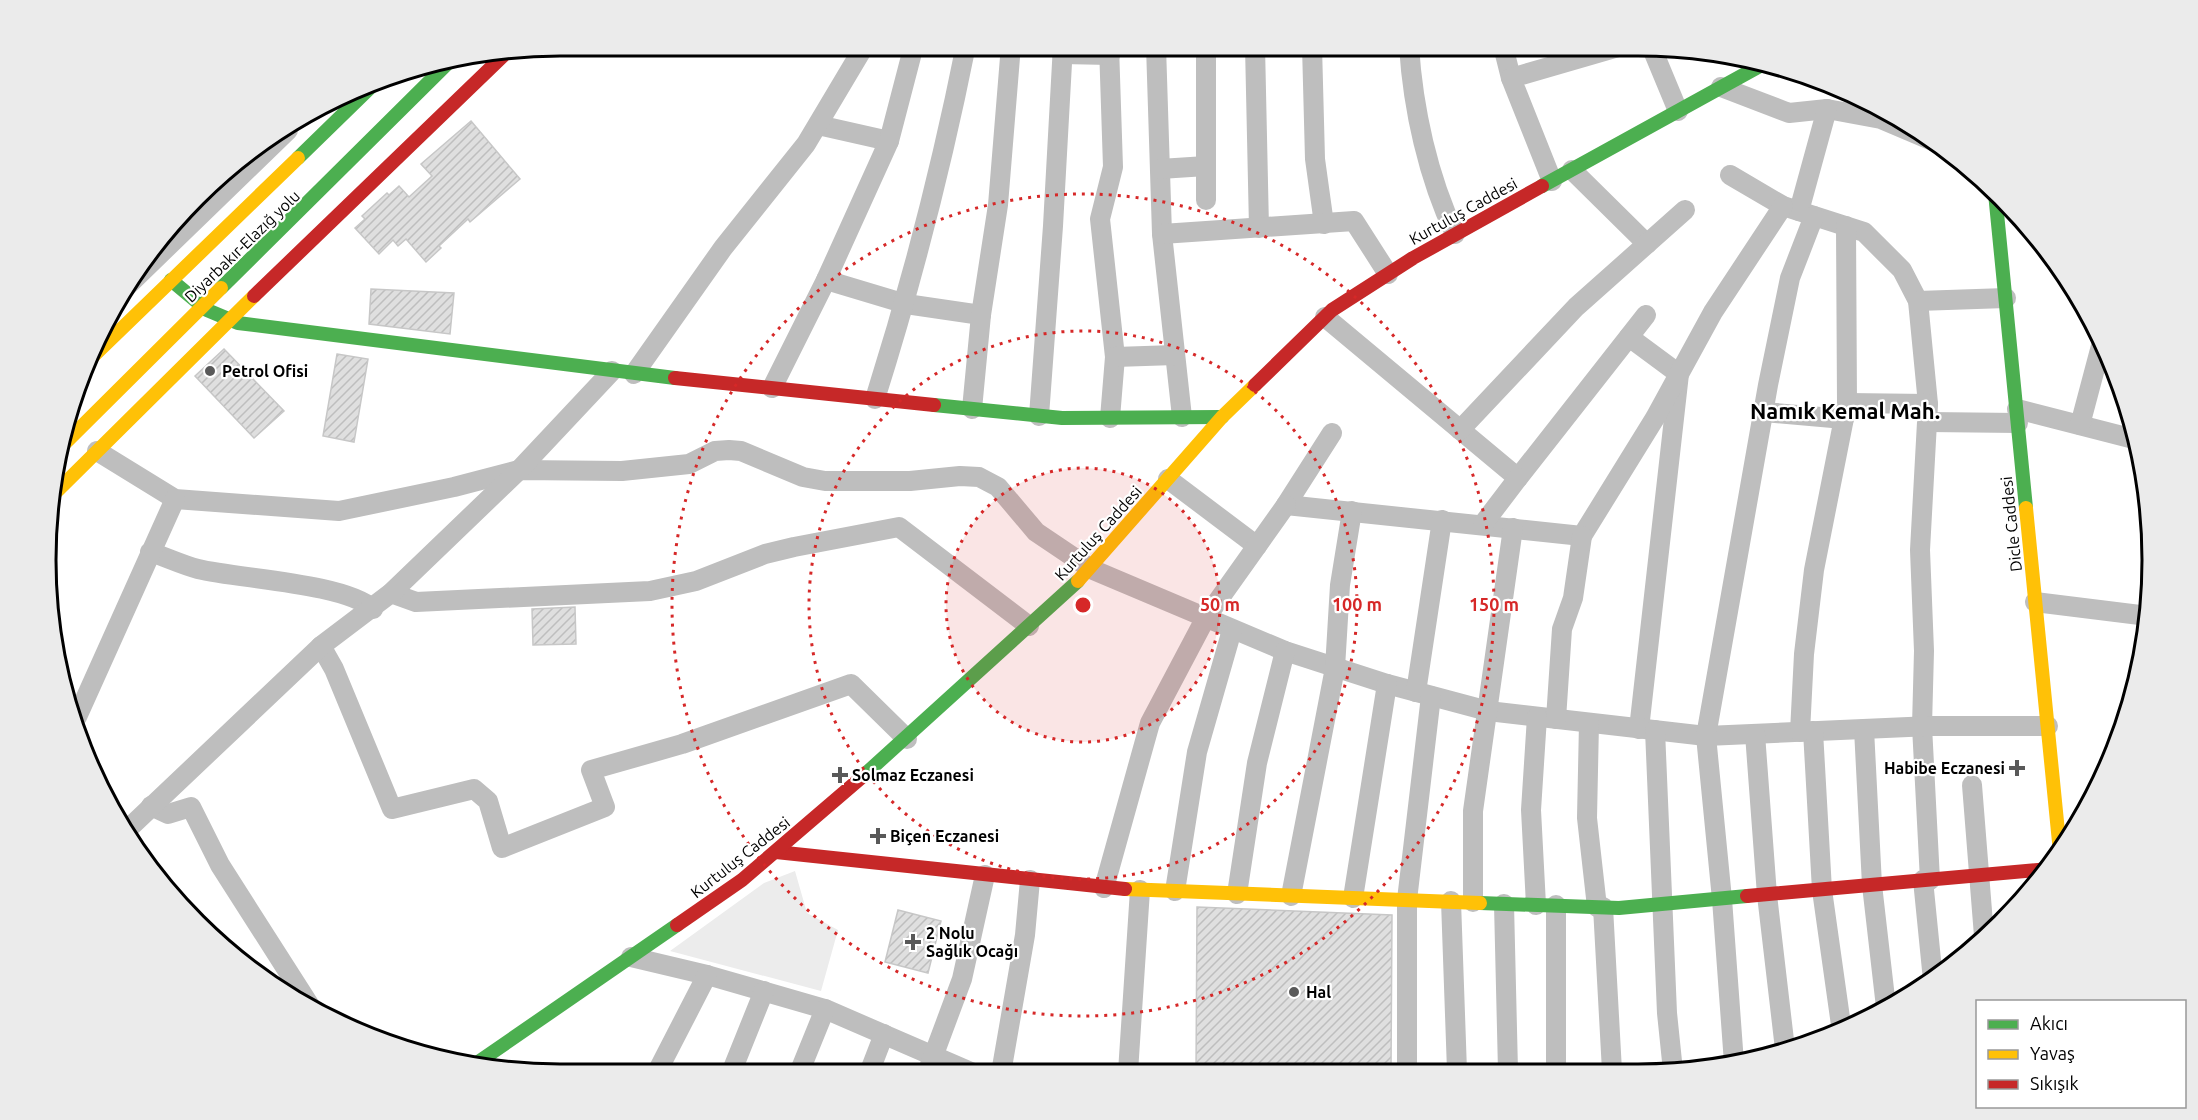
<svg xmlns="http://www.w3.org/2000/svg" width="2198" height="1120" viewBox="0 0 2198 1120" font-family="Ubuntu,sans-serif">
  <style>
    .park { fill: #ececec }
    .building { fill: url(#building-hatch); stroke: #c7c7c7; stroke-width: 1.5 }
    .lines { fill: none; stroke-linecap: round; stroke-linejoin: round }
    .street { stroke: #bebebe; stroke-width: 20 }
    .fast { stroke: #4caf50; stroke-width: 14 }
    .slow { stroke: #ffc107; stroke-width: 14 }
    .jam { stroke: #c62828; stroke-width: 14 }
    .ring { fill: none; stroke: #d62828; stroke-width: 3; stroke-dasharray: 3 6 }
    .poi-dot { fill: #595959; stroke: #fff; stroke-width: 2 }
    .labels { text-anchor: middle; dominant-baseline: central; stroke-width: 4.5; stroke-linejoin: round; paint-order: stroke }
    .street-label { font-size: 16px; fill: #000; stroke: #fff }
    .poi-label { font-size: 16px; font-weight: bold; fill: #000; stroke: #fff; text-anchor: start }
    .district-label { font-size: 22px; font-weight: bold; fill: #000; stroke: #fff }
    .rim { fill: none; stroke: #000; stroke-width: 3 }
    .centre { fill: #d62828; stroke: #fff; stroke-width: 3 }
    .ring-label { font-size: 18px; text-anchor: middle; font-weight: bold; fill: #d62828; stroke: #fff; stroke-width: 4.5; stroke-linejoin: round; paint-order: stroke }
  </style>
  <defs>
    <pattern id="building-hatch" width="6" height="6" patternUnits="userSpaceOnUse" patternTransform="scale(1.5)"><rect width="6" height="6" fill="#dfdfdf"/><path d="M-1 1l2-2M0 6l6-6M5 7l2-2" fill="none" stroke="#bebebe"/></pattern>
  </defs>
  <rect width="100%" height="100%" fill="#fff"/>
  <polygon class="park" points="795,871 807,913 838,930 821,991 670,951 764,883"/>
  <g class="building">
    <polygon points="471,121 520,179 470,222 468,219 439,246 441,248 426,262 406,239 398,246 393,240 379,254 355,228 365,219 362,216 387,193 389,195 399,186 409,197 432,176 421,164"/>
    <polygon points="371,289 454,293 450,334 369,324"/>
    <polygon points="224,349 284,411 254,438 195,376"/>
    <polygon points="337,354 368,359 354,442 323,436"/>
    <polygon points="575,607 576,644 533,645 532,609"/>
    <polygon points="1197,907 1392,915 1391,1071 1196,1072"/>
    <polygon points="898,910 941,921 928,973 885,962"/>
  </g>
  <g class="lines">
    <g class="street">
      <polyline points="1109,46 1113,167 1100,219 1115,357 1110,418"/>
      <polyline points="1156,46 1162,234 1182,417"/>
      <polyline points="1255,46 1259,228"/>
      <polyline points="1312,46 1315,159 1324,224"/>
      <path d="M1409,46C1413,109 1428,177 1455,234"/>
      <polyline points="1503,46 1511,78"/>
      <polyline points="1651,46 1678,111"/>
      <polyline points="1062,54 1110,55"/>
      <polyline points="1721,87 1789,113 1827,109 1881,119 1940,144"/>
      <polyline points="818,125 889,141"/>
      <polyline points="1160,169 1206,166"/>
      <polyline points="1572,170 1647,244"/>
      <polyline points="1730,175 1783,206 1864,232 1902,270 1918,301 1928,404 1920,550 1924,651 1922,726 1930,880"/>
      <polyline points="1552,181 1511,78 1622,46"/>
      <polyline points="1206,200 1206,46"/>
      <polyline points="1799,211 1827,109"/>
      <polyline points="1162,234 1354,221 1388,274"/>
      <polyline points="826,280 906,304 981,315"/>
      <polyline points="123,290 288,130"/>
      <polyline points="1918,301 2006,298"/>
      <polyline points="1325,317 1518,478 1646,315"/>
      <polyline points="1629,337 1679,374 1639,729"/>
      <polyline points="1115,357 1175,355"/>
      <polyline points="634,374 723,248 806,144 865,45"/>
      <polyline points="772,388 826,280 889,141 914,45"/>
      <path d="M875,399C912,282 942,165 966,45"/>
      <polyline points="1847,403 1928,404"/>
      <polyline points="972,409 981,315 998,205 1011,45"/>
      <polyline points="2017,409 2130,438 2133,426"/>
      <polyline points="1764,412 1844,419"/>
      <polyline points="1039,416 1053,226 1063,45"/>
      <polyline points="1928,422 2018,423"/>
      <polyline points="2080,425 2102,342"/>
      <polyline points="1460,430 1576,307 1685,210"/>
      <polyline points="1332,433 1286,505 1582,536 1655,418 1713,312 1783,206"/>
      <polyline points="97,451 175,499 339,511 454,487 519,470 622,471 689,464 715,451 729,450 741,451 803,477 825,481 910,481 960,476 979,477 998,487 1036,532 1091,569 1285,651 1387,684 1488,711 1706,736 1931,726 2048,726"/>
      <polyline points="1168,479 1257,546"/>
      <polyline points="1483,524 1518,478"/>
      <path d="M150,552C166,557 182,565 198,569C239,579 344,583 373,609"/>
      <polyline points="391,593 416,602 650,591 696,581 765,554 794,547 899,527 1029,626"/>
      <polyline points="2035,602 2148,616"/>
      <polyline points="321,646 334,669 392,809 474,789 488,801 502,848 605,807 591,770 682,744 851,684 907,739"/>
      <polyline points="1416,692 1442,520"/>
      <polyline points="77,717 175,499"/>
      <polyline points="1556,719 1562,629 1573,598 1582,536"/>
      <polyline points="1589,723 1587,818 1597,907"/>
      <polyline points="1864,729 1872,885 1886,1007"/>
      <polyline points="1655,730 1667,1013 1673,1071"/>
      <polyline points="1813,731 1822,890 1842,1032"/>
      <polyline points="1800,732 1804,654 1814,570 1847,403 1846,226"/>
      <polyline points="1755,734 1767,895 1785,1049"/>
      <polyline points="1972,785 1984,936"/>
      <polyline points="151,806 168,814 191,807 220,865 310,1006"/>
      <polyline points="128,829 321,646 391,593 519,470 612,371"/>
      <polyline points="1923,880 1933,980"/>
      <polyline points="1104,888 1150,723 1205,619 1286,505"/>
      <polyline points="1175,891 1197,752 1232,630"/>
      <polyline points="1237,894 1257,763 1285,651"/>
      <polyline points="1291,896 1335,668 1340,585 1352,511"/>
      <polyline points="1353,898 1387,684"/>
      <polyline points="1451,901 1457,1071"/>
      <polyline points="1473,902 1473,811 1513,528"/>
      <polyline points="1504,904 1508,1071"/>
      <polyline points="1536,905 1531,810 1537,717"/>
      <polyline points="1603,907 1612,1071"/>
      <polyline points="631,957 707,975 825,1009 973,1073"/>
      <polyline points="1734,1063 1722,899 1706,736 1768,385 1790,278 1814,216"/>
      <polyline points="1407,1071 1407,900 1431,696"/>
      <polyline points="1556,1071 1556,905"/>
      <polyline points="1128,1072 1140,890"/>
      <polyline points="731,1073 764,991"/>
      <polyline points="799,1073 825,1009"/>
      <polyline points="869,1073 884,1034"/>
      <polyline points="927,1073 962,979 985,875"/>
      <polyline points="1001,1073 1025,935 1030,880"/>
      <polyline points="656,1074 707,975"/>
    </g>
    <g class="fast">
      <polyline points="298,158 376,82"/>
      <polyline points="1542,186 1767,62"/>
      <polyline points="1995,193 2026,508"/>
      <polyline points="171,280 207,310 238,323 675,378"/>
      <polyline points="221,288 448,63"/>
      <polyline points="934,405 1062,418 1222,417"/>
      <polyline points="862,777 1078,581"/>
      <polyline points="1480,903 1619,908 1747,896"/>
      <polyline points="474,1065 677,925"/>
    </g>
    <g class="slow">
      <polyline points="83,366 298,158"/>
      <polyline points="57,451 221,288"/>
      <polyline points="54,494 254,296"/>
      <polyline points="2026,508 2060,852"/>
      <polyline points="1078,581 1222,417 1255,385"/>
      <polyline points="1125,889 1480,903"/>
    </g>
    <g class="jam">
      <polyline points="254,296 505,54"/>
      <polyline points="675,378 934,405"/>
      <polyline points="1255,385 1332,310 1413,258 1542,186"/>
      <polyline points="776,852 1125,889"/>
      <polyline points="1747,896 2049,869"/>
      <polyline points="677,925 742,880 862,777"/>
    </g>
  </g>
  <circle cx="1083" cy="605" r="137" fill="#d62828" fill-opacity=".12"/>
  <g class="ring">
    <circle cx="1083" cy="605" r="137"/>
    <circle cx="1083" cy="605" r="274"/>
    <circle cx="1083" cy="605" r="411"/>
  </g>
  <g class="poi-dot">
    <circle cx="210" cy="371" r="6"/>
    <path d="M2014 759h6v6h6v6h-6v6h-6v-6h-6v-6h6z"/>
    <path d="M837 766h6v6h6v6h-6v6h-6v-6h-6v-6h6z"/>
    <path d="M875 827h6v6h6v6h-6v6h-6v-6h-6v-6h6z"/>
    <path d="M910 933h6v6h6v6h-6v6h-6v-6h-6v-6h6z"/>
    <circle cx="1294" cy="992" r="6"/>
  </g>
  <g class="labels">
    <g class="street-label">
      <text transform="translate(1463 211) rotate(-29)">Kurtuluş Caddesi</text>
      <text transform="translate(242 246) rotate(-44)">Diyarbakır-Elazığ yolu</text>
      <text transform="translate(2011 524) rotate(-96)">Dicle Caddesi</text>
      <text transform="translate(1098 533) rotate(-48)">Kurtuluş Caddesi</text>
      <text transform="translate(740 857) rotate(-38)">Kurtuluş Caddesi</text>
    </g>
    <g class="poi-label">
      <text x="222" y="371">Petrol Ofisi</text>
      <text x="2005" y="768" text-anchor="end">Habibe Eczanesi</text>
      <text x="852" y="775">Solmaz Eczanesi</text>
      <text x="890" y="836">Biçen Eczanesi</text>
      <text x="926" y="933">2 Nolu<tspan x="926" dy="18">Sağlık Ocağı</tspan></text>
      <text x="1306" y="992">Hal</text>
    </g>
    <g class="district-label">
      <text x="1845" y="410">Namık Kemal Mah.</text>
    </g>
  </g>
  <path d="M0 0H2198V1120H0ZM560 56H1638A504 504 0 0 1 2142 560V560A504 504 0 0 1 1638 1064H560A504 504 0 0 1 56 560V560A504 504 0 0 1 560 56Z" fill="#ebebeb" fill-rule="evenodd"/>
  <path class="rim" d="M560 56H1638A504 504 0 0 1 2142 560V560A504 504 0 0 1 1638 1064H560A504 504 0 0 1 56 560V560A504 504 0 0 1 560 56Z"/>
  <circle cx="1083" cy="605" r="9" class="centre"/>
  <g class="ring-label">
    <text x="1220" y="611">50 m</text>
    <text x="1357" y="611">100 m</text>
    <text x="1494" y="611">150 m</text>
  </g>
  <rect x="1976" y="1000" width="210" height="108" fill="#ffffff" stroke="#999999" stroke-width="1.5"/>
  <rect x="1988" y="1020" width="30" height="9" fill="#4caf50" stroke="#999999" stroke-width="1.5"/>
  <text x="2030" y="1030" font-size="18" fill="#000000">Akıcı</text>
  <rect x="1988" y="1050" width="30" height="9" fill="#ffc107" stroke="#999999" stroke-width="1.5"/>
  <text x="2030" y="1060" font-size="18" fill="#000000">Yavaş</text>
  <rect x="1988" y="1080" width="30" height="9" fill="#c62828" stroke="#999999" stroke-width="1.5"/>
  <text x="2030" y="1090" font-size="18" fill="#000000">Sıkışık</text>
</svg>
